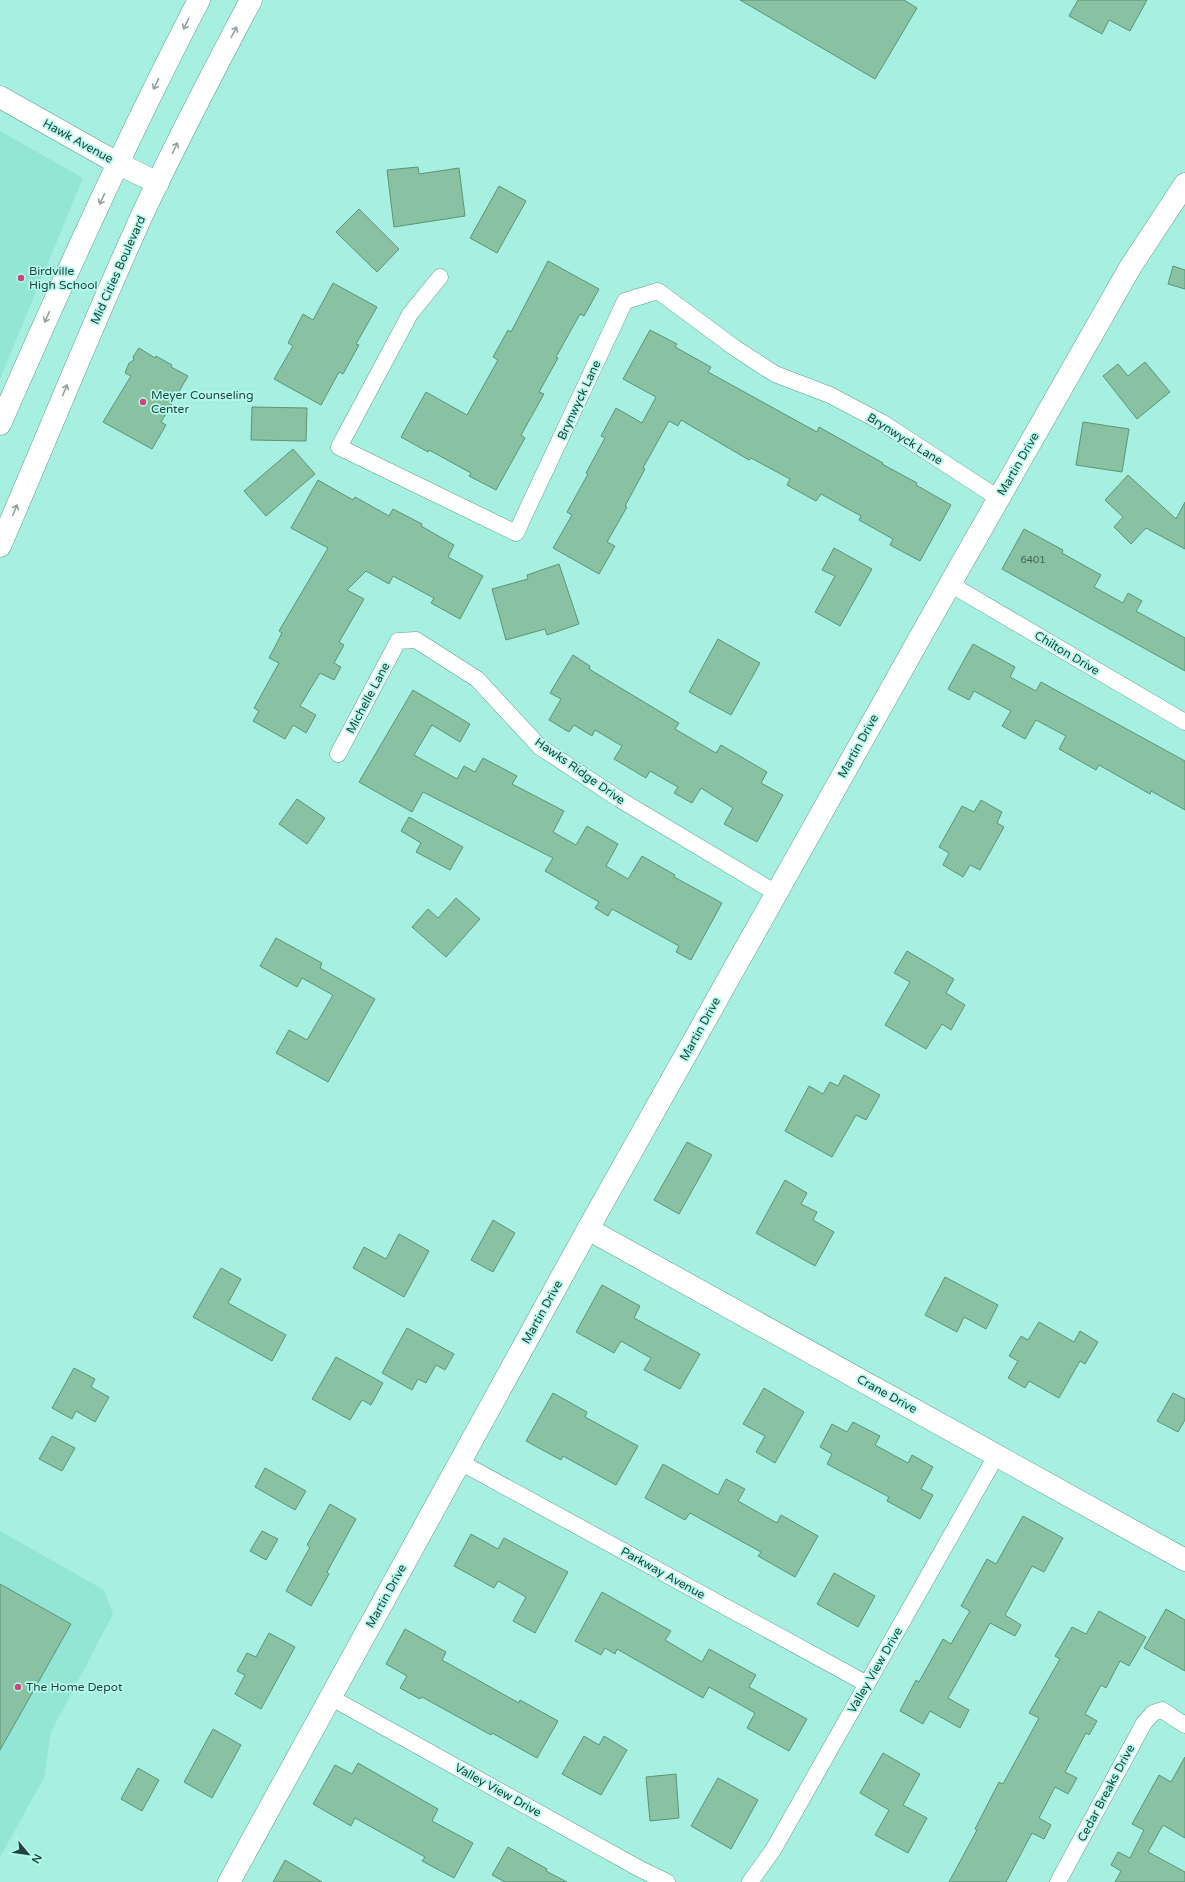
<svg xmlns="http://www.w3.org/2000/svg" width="1185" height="1882" viewBox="0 0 1185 1882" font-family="'Varela Round',sans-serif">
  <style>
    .built { fill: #93e5d5 }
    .building { fill: #88c2a2; stroke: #5c9477 }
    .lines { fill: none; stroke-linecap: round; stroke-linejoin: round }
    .street-casing { stroke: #59a093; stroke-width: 17 }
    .secondary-casing { stroke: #59a093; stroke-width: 23 }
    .street { stroke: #fff; stroke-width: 16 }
    .secondary { stroke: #fff; stroke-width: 22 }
    .oneway { stroke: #92a19e }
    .poi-dot { fill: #cf457b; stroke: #b4fdee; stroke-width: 1.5 }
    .labels { text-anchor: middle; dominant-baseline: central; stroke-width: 3.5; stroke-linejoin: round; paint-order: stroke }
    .number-label { font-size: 10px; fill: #3e6356 }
    .street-label { font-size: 12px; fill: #25433d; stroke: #b4fdee }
    .poi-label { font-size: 12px; fill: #25433d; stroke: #b4fdee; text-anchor: start }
  </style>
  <rect width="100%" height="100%" fill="#a7f0e1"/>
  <g class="built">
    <polygon points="0,131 83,178 0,379"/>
    <polygon points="0,1531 104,1590 113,1614 51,1732 44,1778 0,1857"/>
  </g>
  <g class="building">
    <polygon points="740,0 904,0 917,8 875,79"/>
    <polygon points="1078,0 1147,0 1130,31 1109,20 1102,34 1069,16"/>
    <polygon points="418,167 419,174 459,168 465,216 394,227 387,170"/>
    <polygon points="499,186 526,201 497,253 470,238"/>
    <polygon points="359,209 399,249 377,272 336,232"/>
    <polygon points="548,261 599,289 584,316 580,314 556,357 558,358 539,392 544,394 521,435 525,438 496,490 469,476 471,473 429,450 428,452 401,437 426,392 467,415 498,360 493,357 508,330 511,332"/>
    <polygon points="1173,266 1185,270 1185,289 1168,284"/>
    <polygon points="333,283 377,307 356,344 359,345 343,374 339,372 321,405 274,379 293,346 288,343 303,314 313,320"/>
    <polygon points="650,330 677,344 675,347 711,367 708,372 817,432 819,427 883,463 882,464 917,483 916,485 951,505 920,561 890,545 893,539 859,520 861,516 821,494 816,501 787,485 790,479 751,458 749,460 681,420 678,426 669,421 643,468 645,469 625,506 627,507 607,542 615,546 599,574 553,548 572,515 567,512 588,474 586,473 605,438 601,436 616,408 642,423 656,397 623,379"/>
    <polygon points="139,348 155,358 156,356 172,365 171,367 188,376 161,422 166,425 152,449 103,422 131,376 125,373 129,363 134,360 133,357"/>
    <polygon points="1145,362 1170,392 1137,419 1103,376 1118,364 1128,376"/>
    <polygon points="252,407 307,408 306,441 251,440"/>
    <polygon points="1083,422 1129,429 1122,472 1076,465"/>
    <polygon points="293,449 315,474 266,516 244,491"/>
    <polygon points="1128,475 1176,519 1185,502 1185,549 1146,528 1131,544 1114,527 1123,517 1105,500"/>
    <polygon points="318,480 353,500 355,497 389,516 393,509 422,524 421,526 454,545 448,557 483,576 460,619 431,603 434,598 393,576 389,584 366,571 347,590 364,599 339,642 344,645 334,663 341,667 334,680 320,673 300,706 316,715 306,733 293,725 285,739 253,721 259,711 254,708 279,663 269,658 282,633 279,631 328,548 291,528"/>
    <polygon points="1024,529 1063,550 1062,553 1101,575 1094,587 1123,603 1128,593 1142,601 1136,611 1185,638 1185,671 1002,569"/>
    <polygon points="834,548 872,569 840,626 815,612 835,576 822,570"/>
    <polygon points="559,564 579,624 547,635 545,629 506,640 492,589 528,579 527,575"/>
    <polygon points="718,639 760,663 731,715 689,692"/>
    <polygon points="973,644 1015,667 1010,677 1036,691 1041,682 1185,761 1185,810 1151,791 1150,794 1099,765 1096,770 1059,749 1066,736 1036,720 1025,739 1002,726 1011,711 974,691 969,700 948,689"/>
    <polygon points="573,655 590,666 589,669 679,723 675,729 716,753 721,745 767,772 761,783 783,795 757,842 724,824 733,808 701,788 692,803 674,793 678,787 650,771 646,778 614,759 622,746 595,730 592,736 574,725 569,732 549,720 561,699 550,693"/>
    <polygon points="413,690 470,724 460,742 432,725 414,755 457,779 464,766 475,772 483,758 517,776 512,784 564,811 553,832 576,845 587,826 618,844 606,866 628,879 642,856 675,875 674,877 722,903 691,960 676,952 679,946 612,909 608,916 595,908 599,902 545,871 553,858 423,792 412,812 359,782"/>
    <polygon points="297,799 325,818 307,844 279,824"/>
    <polygon points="981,800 1002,812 997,823 1004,827 980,870 970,865 963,877 943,865 949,853 939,847 962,806 974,812"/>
    <polygon points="409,817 463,847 450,870 416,852 421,843 401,831"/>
    <polygon points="456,898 480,919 446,957 412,927 428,909 438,918"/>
    <polygon points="276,938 322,963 320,968 375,999 328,1082 276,1053 289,1030 307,1040 333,995 302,978 297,987 260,966"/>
    <polygon points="907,951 954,979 946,993 965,1005 951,1030 942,1024 926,1049 885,1025 910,982 894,973"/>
    <polygon points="844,1075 880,1095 866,1120 856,1115 832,1157 785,1131 809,1086 823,1094 830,1082 838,1086"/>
    <polygon points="687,1142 712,1155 679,1214 654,1200"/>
    <polygon points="785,1180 807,1193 801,1204 817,1212 813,1220 834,1232 815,1266 756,1233"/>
    <polygon points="493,1220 515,1233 493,1272 471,1260"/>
    <polygon points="399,1234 429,1251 404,1297 353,1268 364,1247 386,1259"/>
    <polygon points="221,1268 241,1279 228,1303 286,1335 272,1361 193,1317"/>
    <polygon points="945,1277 998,1305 986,1329 964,1317 957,1332 925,1315"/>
    <polygon points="602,1285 640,1306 634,1318 700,1354 680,1389 644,1370 651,1358 621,1341 614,1353 576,1332"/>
    <polygon points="1039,1322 1074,1342 1080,1331 1098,1342 1085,1364 1080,1361 1059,1398 1029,1381 1025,1388 1008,1378 1018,1361 1009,1356 1021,1336 1028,1340"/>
    <polygon points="407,1328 454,1354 445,1370 436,1365 426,1383 418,1379 412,1390 382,1373"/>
    <polygon points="336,1357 383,1383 371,1405 362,1400 350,1420 312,1399"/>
    <polygon points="74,1368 95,1379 91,1387 109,1397 95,1422 76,1411 72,1419 52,1408"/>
    <polygon points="764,1388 804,1412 775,1463 756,1452 765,1436 743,1424"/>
    <polygon points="553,1393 587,1412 585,1417 638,1446 616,1485 563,1456 561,1460 526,1441"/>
    <polygon points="1173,1393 1185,1399 1185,1420 1178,1432 1157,1421"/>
    <polygon points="853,1422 880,1436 875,1445 908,1463 912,1455 933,1467 921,1489 933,1495 920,1519 887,1501 889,1497 827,1464 832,1454 820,1447 832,1424 847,1432"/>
    <polygon points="52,1436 75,1448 62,1471 39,1459"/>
    <polygon points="663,1464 718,1495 726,1479 745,1489 738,1501 777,1523 781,1515 818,1536 795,1577 758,1556 761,1552 690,1513 685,1520 645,1498"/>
    <polygon points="265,1468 306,1491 295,1510 255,1487"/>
    <polygon points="330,1504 356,1519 327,1572 329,1574 311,1606 286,1591 310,1547 307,1545"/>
    <polygon points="1023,1516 1063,1538 1044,1572 1032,1566 1005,1615 1021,1625 1015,1636 990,1623 948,1698 969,1710 960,1728 930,1711 923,1724 900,1711 916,1680 919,1682 943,1639 951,1644 970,1611 961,1606 987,1559 996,1564"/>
    <polygon points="262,1531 278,1539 266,1560 250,1551"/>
    <polygon points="471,1534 498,1549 504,1538 568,1572 535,1633 513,1621 526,1597 498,1581 494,1588 454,1566"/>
    <polygon points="834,1573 875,1596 858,1627 817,1604"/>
    <polygon points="0,1584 71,1624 0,1750"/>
    <polygon points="602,1592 671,1631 665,1640 702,1662 709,1649 756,1675 749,1687 807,1719 789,1751 747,1728 755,1713 709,1687 703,1698 617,1649 615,1654 605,1648 601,1655 575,1641"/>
    <polygon points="1166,1609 1185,1620 1185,1671 1144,1648"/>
    <polygon points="1099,1611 1146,1637 1129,1666 1120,1661 1106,1688 1101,1685 1085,1714 1097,1721 1089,1735 1086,1733 1065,1772 1077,1778 1068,1794 1055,1787 1039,1818 1051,1825 1044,1839 1032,1833 1006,1882 949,1882 977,1830 975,1829 999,1782 1003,1784 1039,1718 1029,1713 1060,1659 1055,1656 1072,1627 1086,1634"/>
    <polygon points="405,1629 446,1652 442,1660 519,1703 520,1700 558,1721 537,1758 492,1733 491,1735 422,1697 420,1699 400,1688 407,1676 386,1664"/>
    <polygon points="269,1633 295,1647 261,1709 235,1694 245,1675 237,1671 247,1653 256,1657"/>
    <polygon points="213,1729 241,1745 212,1798 184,1782"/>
    <polygon points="584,1736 599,1745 604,1736 627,1750 601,1795 562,1774"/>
    <polygon points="883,1753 920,1774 903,1805 927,1818 908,1853 875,1835 889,1810 860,1793"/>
    <polygon points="1185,1757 1185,1838 1163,1825 1148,1852 1185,1872 1185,1882 1115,1882 1121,1871 1111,1865 1118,1852 1130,1858 1144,1830 1132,1824 1159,1775 1171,1782"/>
    <polygon points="358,1763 438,1809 432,1821 473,1843 454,1878 422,1861 425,1857 355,1818 351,1826 313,1804 335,1765 352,1774"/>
    <polygon points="138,1768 159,1780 142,1811 121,1799"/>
    <polygon points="676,1774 679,1818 650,1821 646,1777"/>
    <polygon points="718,1778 758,1800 731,1849 691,1826"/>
    <polygon points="508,1847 547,1869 546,1871 567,1882 505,1882 492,1875"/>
    <polygon points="285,1860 322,1882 273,1882"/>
  </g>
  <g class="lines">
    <defs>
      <g id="street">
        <polyline points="440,277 410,314 339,447 516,533 625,301 658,291 735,348 775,374 830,395 883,423 998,498"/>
        <polyline points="950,584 1185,722"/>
        <polyline points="338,754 398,641 416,640 477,679 540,747 619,799 776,893"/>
        <polyline points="460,1462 867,1684"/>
        <polyline points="330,1697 640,1869 667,1882"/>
        <polyline points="750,1882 773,1850 996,1456"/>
        <polyline points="1058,1882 1144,1723 1153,1713 1162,1710 1185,1725"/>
      </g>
      <g id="secondary">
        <polyline points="0,97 119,164 158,183"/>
        <path d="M0,424C63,281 127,138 199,0"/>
        <path d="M0,546C48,435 93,323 143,213C177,141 214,70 251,0"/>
        <polyline points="588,1229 1185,1560"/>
        <polyline points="229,1882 588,1229 950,584 1131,266 1185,184"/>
      </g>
    </defs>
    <use href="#street" class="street-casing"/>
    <use href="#secondary" class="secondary-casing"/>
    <use href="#street" class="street"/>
    <use href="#secondary" class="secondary"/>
  </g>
  <defs><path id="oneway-shaft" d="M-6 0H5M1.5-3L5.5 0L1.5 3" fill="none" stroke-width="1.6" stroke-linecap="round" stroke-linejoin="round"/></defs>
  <g class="oneway">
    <use href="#oneway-shaft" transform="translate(186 24) rotate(117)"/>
    <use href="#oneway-shaft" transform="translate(234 32) rotate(-62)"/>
    <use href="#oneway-shaft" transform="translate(156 84) rotate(116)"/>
    <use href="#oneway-shaft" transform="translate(175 148) rotate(-64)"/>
    <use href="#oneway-shaft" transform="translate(102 199) rotate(116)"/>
    <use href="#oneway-shaft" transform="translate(47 317) rotate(114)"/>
    <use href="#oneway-shaft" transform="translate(65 390) rotate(-67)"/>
    <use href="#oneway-shaft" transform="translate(15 510) rotate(-67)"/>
  </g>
  <g class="poi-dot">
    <circle cx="21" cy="278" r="4"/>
    <circle cx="143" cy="402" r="4"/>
    <circle cx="18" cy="1687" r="4"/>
  </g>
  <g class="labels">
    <g class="number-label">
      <text x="1033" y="560">6401</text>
    </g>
    <g class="street-label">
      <text transform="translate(78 141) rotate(29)">Hawk Avenue</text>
      <text transform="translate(118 270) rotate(-66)">Mid Cities Boulevard</text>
      <text transform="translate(579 400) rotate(-65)">Brynwyck Lane</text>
      <text transform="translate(905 439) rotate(32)">Brynwyck Lane</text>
      <text transform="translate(1018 464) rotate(-60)">Martin Drive</text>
      <text transform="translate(1067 653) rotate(31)">Chilton Drive</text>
      <text transform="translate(368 698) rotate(-62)">Michelle Lane</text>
      <text transform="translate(858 746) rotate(-61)">Martin Drive</text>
      <text transform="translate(580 771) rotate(35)">Hawks Ridge Drive</text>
      <text transform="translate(700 1029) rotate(-61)">Martin Drive</text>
      <text transform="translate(542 1312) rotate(-61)">Martin Drive</text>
      <text transform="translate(887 1394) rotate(29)">Crane Drive</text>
      <text transform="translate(663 1573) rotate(29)">Parkway Avenue</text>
      <text transform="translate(386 1596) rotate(-61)">Martin Drive</text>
      <text transform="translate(875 1670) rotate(-60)">Valley View Drive</text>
      <text transform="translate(498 1790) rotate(29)">Valley View Drive</text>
      <text transform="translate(1106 1793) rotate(-62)">Cedar Breaks Drive</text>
    </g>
    <g class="poi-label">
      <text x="29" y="271">Birdville<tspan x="29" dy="14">High School</tspan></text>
      <text x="151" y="395">Meyer Counseling<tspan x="151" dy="14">Center</tspan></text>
      <text x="26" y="1687">The Home Depot</text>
    </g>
  </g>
  <g transform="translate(28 1854) rotate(119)" stroke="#b4fdee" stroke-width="3" paint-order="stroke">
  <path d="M0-3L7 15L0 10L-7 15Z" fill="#25433d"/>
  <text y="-6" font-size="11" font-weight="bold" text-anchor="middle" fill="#25433d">N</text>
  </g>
</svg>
